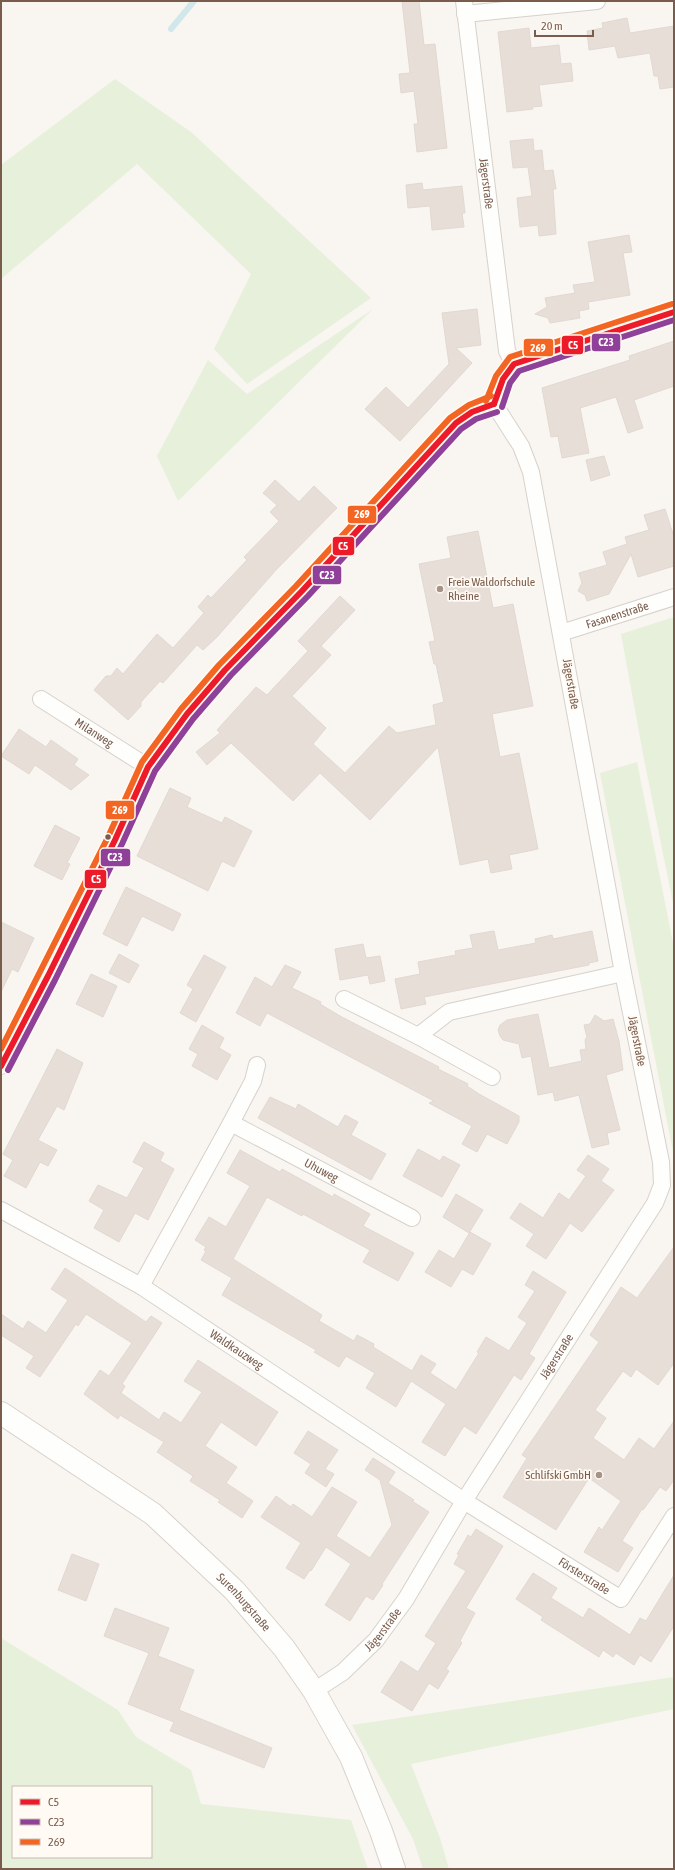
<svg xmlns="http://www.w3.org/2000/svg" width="675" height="1870" viewBox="0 0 675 1870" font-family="'Asap Condensed',sans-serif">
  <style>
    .green { fill: #e7f0db; fill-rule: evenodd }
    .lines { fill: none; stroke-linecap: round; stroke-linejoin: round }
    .stream { stroke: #d0e8ea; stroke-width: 6 }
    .building { fill: #e6ded7; stroke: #e2d8d2 }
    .street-casing { stroke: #d7d1cb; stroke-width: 18 }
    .secondary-casing { stroke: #d9d2cb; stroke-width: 24 }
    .street { stroke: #fefefd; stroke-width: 16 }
    .secondary { stroke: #fefefd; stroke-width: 22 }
    .bus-1-casing { stroke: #fffaf3; stroke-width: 9 }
    .bus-2-casing { stroke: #fffaf3; stroke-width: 9 }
    .bus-3-casing { stroke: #fffaf3; stroke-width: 9 }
    .bus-1 { stroke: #ed1b29; stroke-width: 6 }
    .bus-2 { stroke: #8f4098; stroke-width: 6 }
    .bus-3 { stroke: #f26522; stroke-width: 6 }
    .poi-dot { fill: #a69286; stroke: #fffaf3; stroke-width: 1.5 }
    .bus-dot { fill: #7a5c4d; stroke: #fffaf3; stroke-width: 1.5 }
    .labels { text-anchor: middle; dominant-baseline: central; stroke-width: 3.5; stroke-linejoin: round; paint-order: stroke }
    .street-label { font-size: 12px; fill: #7a5c4d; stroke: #fffaf3 }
    .poi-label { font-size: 12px; fill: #7a5c4d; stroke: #fffaf3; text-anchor: start }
    .line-badge { stroke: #fffaf3; stroke-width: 1.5 }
    .badge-label { font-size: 11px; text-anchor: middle; font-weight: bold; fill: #fff }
  </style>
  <rect width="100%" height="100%" fill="#f9f5f0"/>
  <g class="green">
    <polygon points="115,79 191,132 371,298 247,384 214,349 251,274 137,164 1,279 1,165"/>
    <polygon points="373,309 178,501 157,456 208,360 247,394"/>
    <polygon points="674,617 674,908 644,759 621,634"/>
    <polygon points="637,762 674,948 674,1152 673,1152 600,773"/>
    <path d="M1,1638L118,1710L136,1737L191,1770L201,1804L351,1820L368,1869H1ZM13,1787H151V1857H13Z"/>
    <polygon points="674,1677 674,1709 411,1764 440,1838 449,1869 423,1869 413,1839 352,1725"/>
  </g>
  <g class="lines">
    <polyline class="stream" points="171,29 194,1"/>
  </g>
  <g class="building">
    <polygon points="402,1 419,1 424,45 435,44 447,148 417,152 414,124 418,124 414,91 401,93 399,74 410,73"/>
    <polygon points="627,18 630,33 674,26 674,87 660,89 658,76 654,76 650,53 618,58 615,46 589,50 587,31 603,28 602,23"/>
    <polygon points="529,28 531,48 559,45 561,64 571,63 573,81 539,85 542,106 532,107 533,109 507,112 498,32"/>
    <polygon points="533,139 534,151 542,150 544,171 553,170 556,189 553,189 556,234 539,236 538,225 520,227 517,198 532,196 528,167 513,168 510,141"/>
    <polygon points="422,183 423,190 462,186 465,213 462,213 464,227 432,230 430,206 408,208 406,185"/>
    <polygon points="629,235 632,252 623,253 630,295 588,302 589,309 579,311 580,318 550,323 548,318 535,314 547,307 545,298 575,293 573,285 595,282 588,242"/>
    <polygon points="477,309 481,345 456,348 472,363 400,441 365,409 386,387 408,408 449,364 442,313"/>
    <polygon points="674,341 674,386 634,400 643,428 628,433 616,397 580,408 589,453 562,458 558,436 551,437 542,388 630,360 629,356"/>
    <polygon points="604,456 610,475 591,481 586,460"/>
    <polygon points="275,480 299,502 314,486 337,508 276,570 217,637 203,650 197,645 163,683 160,681 141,702 141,706 128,720 94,690 106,676 111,676 117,668 123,674 157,634 173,648 204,613 198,607 208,595 211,598 247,560 244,557 279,521 270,512 277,505 263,493"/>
    <polygon points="665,509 674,537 674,566 638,577 631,554 609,594 587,601 585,595 578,591 582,583 579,573 607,565 603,552 627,544 625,537 649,530 644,515"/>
    <polygon points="478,531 493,608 513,604 533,706 492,714 500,757 519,753 538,849 509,855 512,869 491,873 488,859 460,865 438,747 370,820 320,773 293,801 231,743 207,765 196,752 220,733 217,730 256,687 267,695 308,651 298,641 340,596 355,610 321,646 331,655 292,696 326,728 313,744 345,773 389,726 397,733 436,725 433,705 444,702 436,664 434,664 429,642 435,641 419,564 451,558 447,537"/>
    <polygon points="19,729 46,747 51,740 78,759 74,765 89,775 71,790 35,765 29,774 1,756"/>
    <polygon points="170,788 191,798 187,807 222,823 225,817 252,831 234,867 222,861 208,891 137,856"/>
    <polygon points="55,825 80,838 67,863 70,864 62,880 34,866"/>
    <polygon points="126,887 181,914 173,931 142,916 127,946 103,934"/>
    <polygon points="1,922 34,938 18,972 12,969 1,992"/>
    <polygon points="494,931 498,950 536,943 535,939 552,935 553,939 592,931 598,961 589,963 589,965 424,997 426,1004 401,1009 395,979 420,974 418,962 456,955 455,951 473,948 470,935"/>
    <polygon points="363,944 366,958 380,956 385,981 370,984 368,975 340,980 335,949"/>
    <polygon points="119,954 139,965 129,983 109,973"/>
    <polygon points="204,955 226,967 196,1022 180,1013 193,989 187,985"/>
    <polygon points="285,965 301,972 292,988 321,1002 320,1004 340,1016 439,1067 438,1069 468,1084 467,1086 479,1094 519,1116 519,1122 507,1144 487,1134 477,1152 462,1144 472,1126 429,1103 434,1101 267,1013 260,1026 236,1013 255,977 272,987"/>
    <polygon points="91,974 117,986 103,1017 76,1004"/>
    <polygon points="538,1014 549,1068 582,1061 580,1050 586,1049 585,1040 587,1037 584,1025 590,1024 595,1015 604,1021 613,1019 619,1041 623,1070 606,1075 620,1130 607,1133 609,1144 592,1148 579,1095 555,1101 553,1092 538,1095 531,1056 522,1058 519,1044 503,1040 500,1036 498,1030 500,1025 507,1020"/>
    <polygon points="202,1025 224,1038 219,1048 231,1055 217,1080 192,1066 198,1054 189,1049"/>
    <polygon points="57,1049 83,1063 64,1110 57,1106 38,1140 57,1150 48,1166 40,1162 26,1188 4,1176 13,1160 3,1154"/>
    <polygon points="270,1097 296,1109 298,1104 338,1127 345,1115 358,1122 351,1135 386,1154 371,1180 258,1118"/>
    <polygon points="144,1142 164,1153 160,1161 174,1169 148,1220 135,1213 119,1242 94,1228 104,1210 89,1201 98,1185 127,1198 144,1168 133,1162"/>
    <polygon points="418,1149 440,1161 443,1156 460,1165 442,1197 403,1176"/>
    <polygon points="240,1150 280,1172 282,1169 333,1197 334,1194 370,1214 363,1226 414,1253 398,1281 363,1262 370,1250 303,1214 302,1216 267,1197 233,1259 322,1315 319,1321 354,1341 357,1335 374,1344 373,1347 412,1371 421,1355 436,1364 430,1373 456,1390 479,1353 477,1352 486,1337 509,1351 527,1323 518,1317 535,1291 525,1285 533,1271 566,1292 529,1354 535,1358 521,1380 514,1375 476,1434 464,1426 445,1456 422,1442 446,1404 411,1381 396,1407 366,1388 375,1373 346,1356 339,1367 314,1352 316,1350 222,1295 232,1278 201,1260 206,1251 204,1250 206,1247 195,1240 209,1217 226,1227 250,1186 227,1173"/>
    <polygon points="588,1155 609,1169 601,1181 614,1190 582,1232 570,1223 546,1259 526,1246 534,1234 510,1218 520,1203 543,1218 559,1193 569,1200 586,1176 577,1170"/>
    <polygon points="456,1194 483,1210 469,1233 443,1217"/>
    <polygon points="470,1232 491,1244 473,1275 462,1269 451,1287 425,1272 439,1250 454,1259"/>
    <polygon points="674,1247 674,1363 658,1385 636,1369 631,1377 623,1371 595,1410 606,1418 593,1438 624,1460 639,1438 654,1449 674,1421 674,1480 666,1491 660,1487 643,1510 642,1509 622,1541 633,1548 618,1572 584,1552 599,1527 602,1530 621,1501 589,1478 556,1530 503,1497 527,1458 522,1455 599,1342 590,1335 621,1287 637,1298"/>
    <polygon points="65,1268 146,1322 151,1316 162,1323 122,1384 125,1386 121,1393 159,1420 164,1412 181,1423 202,1392 184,1381 198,1360 278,1412 256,1446 221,1422 205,1446 237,1467 226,1483 253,1501 242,1518 218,1502 220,1500 190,1481 193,1476 157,1452 164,1442 120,1415 118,1419 84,1394 100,1370 109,1376 132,1343 86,1314 78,1326 76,1324 40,1377 26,1368 34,1356 1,1335 1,1314 23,1329 28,1321 46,1333 68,1300 51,1289"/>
    <polygon points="308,1431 338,1450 325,1469 334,1474 326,1487 305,1473 311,1464 294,1453"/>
    <polygon points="373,1458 395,1472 388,1483 414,1500 412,1501 429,1512 382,1584 383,1585 373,1600 366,1596 350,1621 325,1605 351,1564 326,1547 311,1571 310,1570 304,1579 286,1568 301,1543 261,1517 276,1496 291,1507 293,1504 312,1517 332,1487 357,1502 336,1536 370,1558 392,1525 380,1480 365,1470"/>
    <polygon points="476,1529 503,1546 466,1608 475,1613 460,1641 462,1643 446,1669 449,1671 438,1689 429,1683 412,1711 381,1692 401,1661 418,1672 436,1643 425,1636 466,1571 454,1564 459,1555 457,1554 463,1544 468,1535 471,1537"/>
    <polygon points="72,1554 99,1564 86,1601 58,1590"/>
    <polygon points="533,1573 557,1588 551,1598 583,1618 589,1608 630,1635 640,1618 646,1621 674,1575 674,1626 651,1662 640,1655 634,1665 616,1653 613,1657 603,1650 599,1657 541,1620 543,1617 516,1599"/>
    <polygon points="115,1608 169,1628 158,1656 194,1670 179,1710 272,1748 264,1768 170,1731 174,1722 128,1704 149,1653 104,1636"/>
  </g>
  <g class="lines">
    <defs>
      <g id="street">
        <path id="s1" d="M464,1L507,351L514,364"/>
        <polyline points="465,14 597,1"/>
        <polyline points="494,404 503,379 514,364 674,312"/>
        <path id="s2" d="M561,633L674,597"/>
        <path id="s3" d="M41,699L148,767"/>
        <polyline points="344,999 418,1036 449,1012 623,973"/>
        <polyline points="418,1036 492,1077"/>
        <polyline points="1,1066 48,976 115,840 148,767 187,714 225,670 302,591 456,423 472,412 494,404"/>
        <path id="s4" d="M231,1123L412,1218"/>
        <path id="s5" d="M1,1210L141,1286L464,1501L621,1599L674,1516"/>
        <polyline points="141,1286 231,1123 253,1081 257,1065"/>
        <path id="s6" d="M314,1691L343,1672L376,1640L406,1599L464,1501L655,1203L662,1185L661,1162L623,973L531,472L521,446L494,404"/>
      </g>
      <g id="secondary">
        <path id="s7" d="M1,1413L153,1514L234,1590L284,1648L314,1691L351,1757L381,1831L394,1869"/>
      </g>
    </defs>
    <use href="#street" class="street-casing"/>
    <use href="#secondary" class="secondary-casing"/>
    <use href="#street" class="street"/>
    <use href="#secondary" class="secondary"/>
    <defs>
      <g id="bus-1">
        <polyline points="494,404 503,379 514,364 674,312"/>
        <polyline points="1,1066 48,976 115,840 148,767 187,714 225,670 302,591 456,423 472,412 494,404"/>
      </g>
      <g id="bus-2">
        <polyline points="502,407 510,383 519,371 674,320"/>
        <polyline points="8,1070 55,980 122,844 155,771 193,719 231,675 308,596 461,429 476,419 497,412"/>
      </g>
      <g id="bus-3">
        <polyline points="486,401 496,376 510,357 672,304"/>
        <polyline points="1,1049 108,837 142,762 181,709 219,665 296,586 450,418 469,405 491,396"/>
      </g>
    </defs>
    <use href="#bus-1" class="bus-1-casing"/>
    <use href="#bus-2" class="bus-2-casing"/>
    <use href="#bus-3" class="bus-3-casing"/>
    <use href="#bus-1" class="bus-1"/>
    <use href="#bus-2" class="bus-2"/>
    <use href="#bus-3" class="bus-3"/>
  </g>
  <g class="poi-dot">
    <circle cx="440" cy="589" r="4"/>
    <circle cx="599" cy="1475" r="4"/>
  </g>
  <circle class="bus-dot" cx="108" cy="837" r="3.5"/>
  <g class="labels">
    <g class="street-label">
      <text stroke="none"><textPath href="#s1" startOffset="184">Jägerstraße</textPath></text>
      <text stroke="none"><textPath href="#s2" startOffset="59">Fasanenstraße</textPath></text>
      <text transform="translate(571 684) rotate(80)">Jägerstraße</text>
      <text stroke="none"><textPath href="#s3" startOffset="63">Milanweg</textPath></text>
      <text transform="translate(637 1041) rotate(79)">Jägerstraße</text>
      <text stroke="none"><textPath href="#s4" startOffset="102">Uhuweg</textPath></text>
      <text stroke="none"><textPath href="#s5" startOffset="274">Waldkauzweg</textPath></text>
      <text stroke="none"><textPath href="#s6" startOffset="417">Jägerstraße</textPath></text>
      <text stroke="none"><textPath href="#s5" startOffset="689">Försterstraße</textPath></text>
      <text stroke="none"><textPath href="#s7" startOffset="309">Surenburgstraße</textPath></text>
      <text stroke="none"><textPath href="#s6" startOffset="93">Jägerstraße</textPath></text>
    </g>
    <g class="poi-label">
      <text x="448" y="582">Freie Waldorfschule<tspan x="448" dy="14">Rheine</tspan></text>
      <text x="591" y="1475" text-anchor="end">Schlifski GmbH</text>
    </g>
  </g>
  <g class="line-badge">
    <rect x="591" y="333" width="30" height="19" rx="4" fill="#8f4098"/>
    <rect x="561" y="335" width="23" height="20" rx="4" fill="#ed1b29"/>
    <rect x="523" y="338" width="31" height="19" rx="4" fill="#f26522"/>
    <rect x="347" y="505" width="30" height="19" rx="4" fill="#f26522"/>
    <rect x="332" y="536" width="23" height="20" rx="4" fill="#ed1b29"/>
    <rect x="312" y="565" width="30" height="20" rx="4" fill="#8f4098"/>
    <rect x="105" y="800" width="30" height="20" rx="4" fill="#f26522"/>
    <rect x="100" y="848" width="31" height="19" rx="4" fill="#8f4098"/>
    <rect x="84" y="869" width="23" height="20" rx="4" fill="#ed1b29"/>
  </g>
  <g class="badge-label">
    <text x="606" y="346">C23</text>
    <text x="573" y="349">C5</text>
    <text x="538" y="352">269</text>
    <text x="362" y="518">269</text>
    <text x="343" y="550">C5</text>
    <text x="327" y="579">C23</text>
    <text x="120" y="814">269</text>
    <text x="115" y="861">C23</text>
    <text x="96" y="883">C5</text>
  </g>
  <rect width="675" height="1870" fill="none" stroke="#7a5c4d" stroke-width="4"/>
  <rect x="12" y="1786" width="140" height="72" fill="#fffaf3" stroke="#cabbb1"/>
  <rect x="20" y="1799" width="20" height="6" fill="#ed1b29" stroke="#cabbb1"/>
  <text x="48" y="1806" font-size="12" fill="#7a5c4d">C5</text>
  <rect x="20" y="1819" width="20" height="6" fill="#8f4098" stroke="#cabbb1"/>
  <text x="48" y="1826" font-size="12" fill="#7a5c4d">C23</text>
  <rect x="20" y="1839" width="20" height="6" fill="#f26522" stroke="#cabbb1"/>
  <text x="48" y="1846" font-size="12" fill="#7a5c4d">269</text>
  <path d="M535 30v6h58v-6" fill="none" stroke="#7a5c4d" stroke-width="2"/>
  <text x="541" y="30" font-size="12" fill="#7a5c4d" stroke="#fffaf3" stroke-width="3" paint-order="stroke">20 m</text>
</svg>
